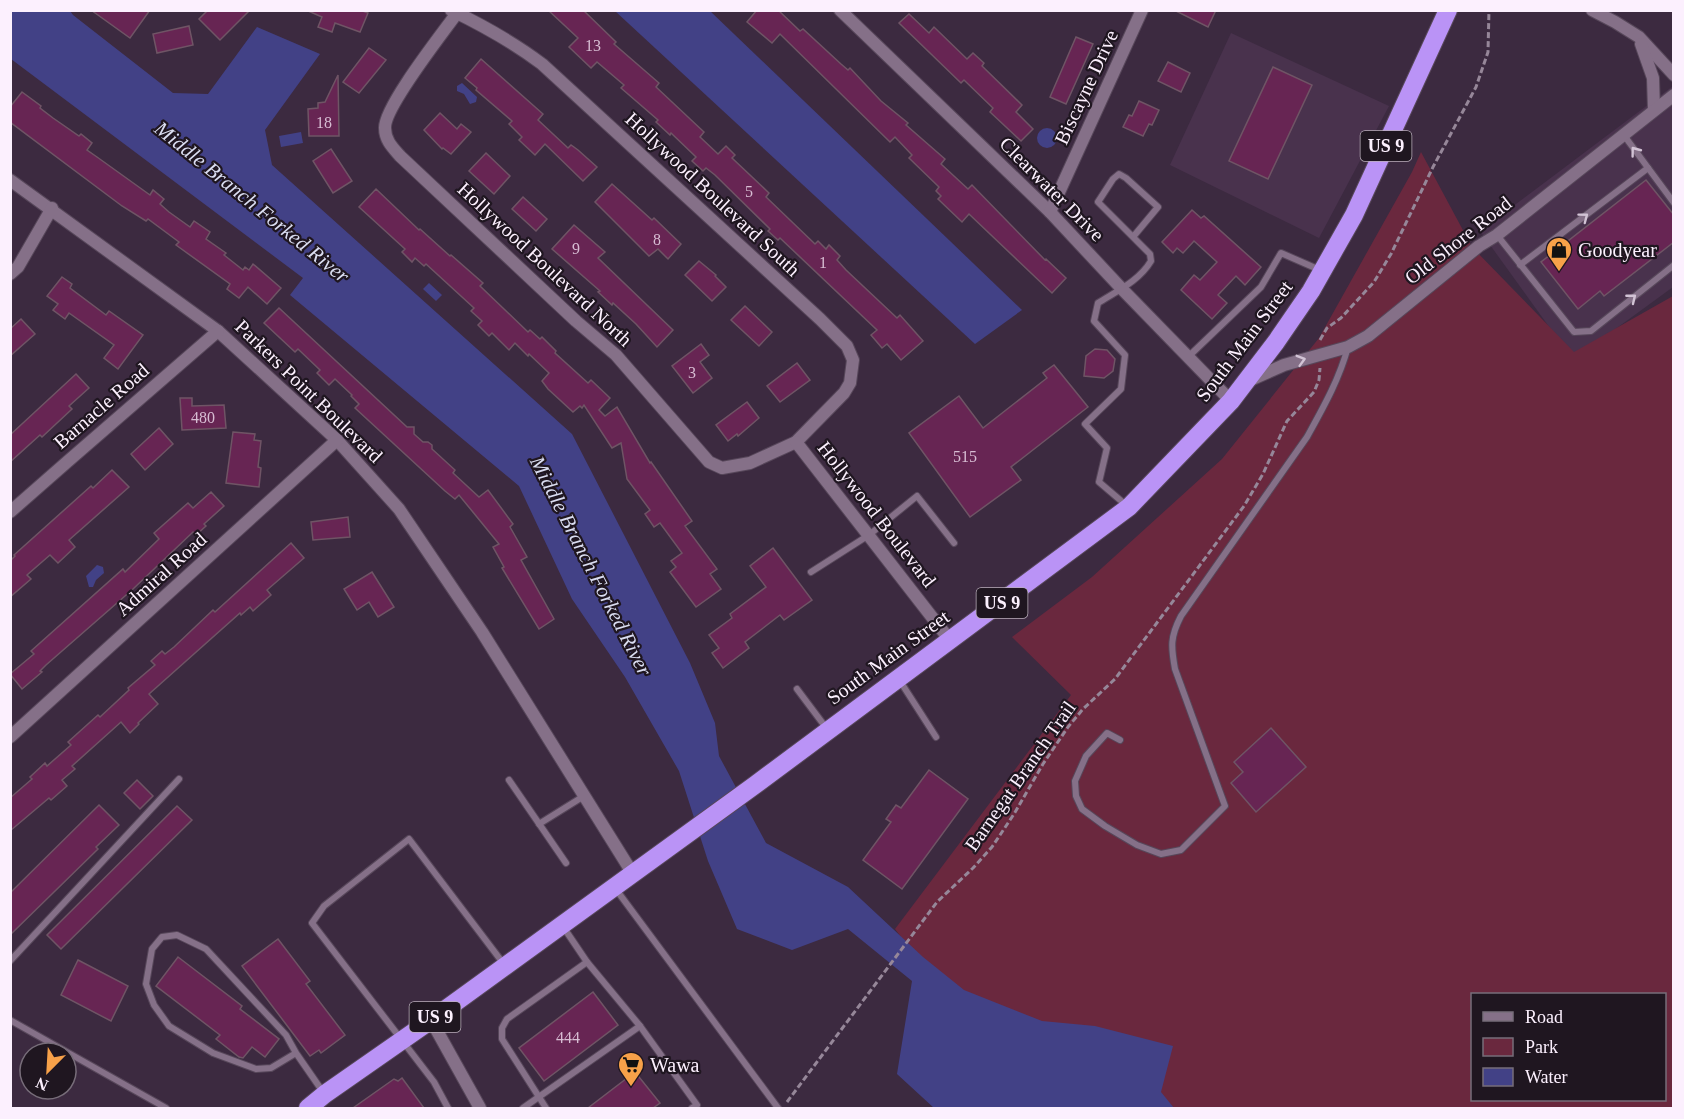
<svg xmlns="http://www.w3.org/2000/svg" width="1684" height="1119" viewBox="0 0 1684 1119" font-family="Georgia,serif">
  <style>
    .built { fill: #49324d }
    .green { fill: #6a283e; fill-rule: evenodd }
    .water { fill: #424186 }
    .building { fill: #672553; stroke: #6f5465; stroke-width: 1.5 }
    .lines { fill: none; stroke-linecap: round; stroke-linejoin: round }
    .lane-casing { stroke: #57475a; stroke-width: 8 }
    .street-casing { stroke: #57475a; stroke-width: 14 }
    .highway-casing { stroke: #57475a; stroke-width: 20 }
    .path { stroke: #968799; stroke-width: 3; stroke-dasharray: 6 3; stroke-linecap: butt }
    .lane { stroke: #857088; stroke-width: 6 }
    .street { stroke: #857088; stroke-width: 12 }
    .highway { stroke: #ba93f6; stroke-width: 18 }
    .oneway { stroke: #d2c3d5 }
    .labels { text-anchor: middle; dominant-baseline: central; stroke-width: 4.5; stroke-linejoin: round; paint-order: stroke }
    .number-label { font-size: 16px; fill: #d7bdd3 }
    .shield { fill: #1f1620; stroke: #baafbb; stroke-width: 1.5 }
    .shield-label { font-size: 18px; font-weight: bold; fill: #fcf0fe }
    .street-label { font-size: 20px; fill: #fcf0fe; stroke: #1f1620 }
    .poi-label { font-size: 20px; fill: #fcf0fe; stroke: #1f1620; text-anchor: start }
    .water-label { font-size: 21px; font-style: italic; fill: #daddf1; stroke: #1f1620 }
  </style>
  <rect width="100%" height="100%" fill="#3c2a40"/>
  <g class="built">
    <polygon points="1231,33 1389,106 1319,238 1170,165"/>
    <polygon points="1673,86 1673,287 1573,360 1480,231"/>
  </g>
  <path class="green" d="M1421,152L1472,247L1574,352L1673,296V1108H1031L895,929L1071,695L1012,637L1092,577L1222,459L1319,338L1412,172ZM1472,994H1664V1100H1472Z"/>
  <g class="water">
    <polygon points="10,11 70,11 73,15 173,93 208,94 257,27 320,54 265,130 272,165 572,434 690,663 715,723 719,756 766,843 848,887 923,957 964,990 1042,1021 1095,1026 1173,1046 1161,1092 1174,1108 934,1108 897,1074 912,981 848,929 792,950 737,929 708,861 679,771 625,677 572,599 519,486 290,295 303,278 11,59"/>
    <polygon points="615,11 710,11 1022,310 975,344"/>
    <polygon points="462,83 477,97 476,102 470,104 464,94 457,91 457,86"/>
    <circle cx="1047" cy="138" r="10"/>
    <polygon points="301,132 303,143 281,147 279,136"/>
    <polygon points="429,283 442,295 436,301 423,289"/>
    <polygon points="97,565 103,567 104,573 96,580 93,587 89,587 86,576"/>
  </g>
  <g class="building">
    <polygon points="91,10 150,10 130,38"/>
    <polygon points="208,10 250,10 220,40 199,19"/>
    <polygon points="306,10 360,10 368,13 360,32 335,23 332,32 318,27 322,17"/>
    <polygon points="548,10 583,10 616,42 614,44 659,83 656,87 704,132 700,137 718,154 726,146 735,155 732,158 769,193 766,197 815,244 818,241 826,249 829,245 840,256 837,260 846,270 897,318 900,315 923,341 901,360 887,344 882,348 871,335 877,330 780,238 778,240 768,231 770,229 715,175 706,168 703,171 692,161 696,157 671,133 670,135 656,122 658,120 621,88 624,85 597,62 591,68 569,47 578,38"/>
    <polygon points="757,10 778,10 800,31 803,29 841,64 848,70 850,68 881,101 908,123 906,125 945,159 941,164 968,189 972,185 1045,260 1046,259 1066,278 1052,293 969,214 962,222 938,199 941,196 936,191 939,187 909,158 912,155 895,137 890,142 780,34 772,43 747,22"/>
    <polygon points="1174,10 1216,10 1208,27"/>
    <polygon points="909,14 929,33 934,27 967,59 973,53 984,63 982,66 1022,105 1016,112 1033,129 1021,141 990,112 993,108 964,80 961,83 899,23"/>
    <polygon points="189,26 193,45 157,53 153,34"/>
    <polygon points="1076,37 1093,44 1066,104 1050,97"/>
    <polygon points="369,48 386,60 359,93 343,82"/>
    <polygon points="481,59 543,114 538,120 568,148 571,145 578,150 597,167 583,181 545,144 535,155 519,140 522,137 509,124 512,121 476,90 477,88 465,78"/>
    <polygon points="1168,62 1190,73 1181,92 1158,81"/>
    <polygon points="1273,67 1312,85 1268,179 1229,161"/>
    <polygon points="338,75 339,136 309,136 308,109 318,108 318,103 325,102"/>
    <polygon points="22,92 41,106 40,108 53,118 79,136 81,134 92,143 87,150 97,157 150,195 153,190 164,199 160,204 169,212 190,227 194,221 210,232 206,239 226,253 224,255 243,270 245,267 249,270 253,264 281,288 267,304 248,287 239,298 227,289 230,284 176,245 179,242 148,219 146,221 122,206 10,122 10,107"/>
    <polygon points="1139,101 1159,110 1152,125 1149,124 1143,136 1123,127 1129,115 1132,116"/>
    <polygon points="440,113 457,129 461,124 471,132 451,154 443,148 442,149 424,130"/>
    <polygon points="331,149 352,181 333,193 313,161"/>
    <polygon points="486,153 510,176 494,194 469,171"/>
    <polygon points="1646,180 1674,215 1674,242 1604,296 1600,291 1578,309 1541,262"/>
    <polygon points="612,184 652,220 654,218 681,244 668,259 658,249 649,256 595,202"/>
    <polygon points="376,189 419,230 420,229 450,256 451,255 483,283 480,286 528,332 530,330 540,339 542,337 556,351 555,353 588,383 591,380 610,398 599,410 605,416 617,407 650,463 651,462 692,521 685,526 717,569 710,574 721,589 696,607 670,572 676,567 671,561 682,553 660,523 654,527 645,514 650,510 627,479 621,443 612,448 584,405 582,408 580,406 573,412 548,389 542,381 549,373 529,354 528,356 515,343 509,350 492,333 489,336 478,325 482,321 471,311 474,308 426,264 424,266 415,258 412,262 402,252 405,249 359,207"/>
    <polygon points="523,197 547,219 536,231 512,209"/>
    <polygon points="1192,210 1201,218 1204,216 1261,267 1245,285 1236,276 1218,295 1227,303 1212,319 1181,290 1194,275 1200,280 1217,262 1194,241 1183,253 1177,248 1173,253 1162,242"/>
    <polygon points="574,225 605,252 598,258 673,330 657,347 636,324 613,303 612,305 598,292 600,291 552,249"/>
    <polygon points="699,261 716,275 715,276 726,287 712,301 685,275"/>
    <polygon points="62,277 72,284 70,288 106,315 109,311 143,335 118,369 104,358 114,345 69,313 65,319 53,310 58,304 47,296"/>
    <polygon points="745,306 772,332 759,346 731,320"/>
    <polygon points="279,308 407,427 414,427 414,434 423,442 428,442 432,445 432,449 455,470 453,473 479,497 488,490 513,524 510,527 527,557 521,560 554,619 539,629 502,568 504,567 493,547 499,544 459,495 455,499 445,491 355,408 359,404 351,396 352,395 335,379 329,385 317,373 320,370 298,349 295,352 264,323"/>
    <polygon points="21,319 35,334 10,356 10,329"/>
    <polygon points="701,344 709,355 700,362 712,378 693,393 672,366"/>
    <polygon points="1095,349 1107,350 1115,359 1113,371 1104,378 1084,376 1086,356"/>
    <polygon points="797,363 810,380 780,402 767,386"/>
    <polygon points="1054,365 1088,407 1011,467 1021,480 970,517 909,433 959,396 983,428 1047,378 1043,373"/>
    <polygon points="76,374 89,388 69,406 72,409 42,437 40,435 10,462 10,435"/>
    <polygon points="180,398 192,398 192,406 224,405 226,428 182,430"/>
    <polygon points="747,402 759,418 738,436 737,434 728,441 716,425"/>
    <polygon points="159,428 173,444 145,470 131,454"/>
    <polygon points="233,432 255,434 254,440 261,441 258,467 261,468 259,487 226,483"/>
    <polygon points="112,470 129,487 69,540 75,547 58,563 50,555 27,575 31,579 10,597 10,561 15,556 14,555 91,486 93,488"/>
    <polygon points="211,492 224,506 204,524 206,526 196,535 193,532 133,589 46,665 40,671 42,672 22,689 10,674 34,654 31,651 123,569 125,572 159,539 154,533 188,503 193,508"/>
    <polygon points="348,517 350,537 313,540 311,522"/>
    <polygon points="291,543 304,558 267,590 271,595 253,611 250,607 241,615 240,613 149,694 158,704 138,723 139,724 130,733 121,722 72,766 75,769 62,780 67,786 51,800 49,798 10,831 10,798 32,779 30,777 45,763 47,766 71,745 68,742 98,715 100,717 129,690 128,688 155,665 151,661 162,651 165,654 174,647 213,610 215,612"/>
    <polygon points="773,548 812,600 784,620 780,615 745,642 749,648 723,668 712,653 719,648 709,635 732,618 730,614 766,587 750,566"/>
    <polygon points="372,572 394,607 378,617 369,602 357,610 344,589"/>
    <polygon points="1271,728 1306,767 1256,812 1231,783 1243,772 1234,762"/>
    <polygon points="929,770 968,799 902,889 863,860 891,822 886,819 896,805 901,808"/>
    <polygon points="137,780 153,796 140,809 124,793"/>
    <polygon points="99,805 119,825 96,847 98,849 10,935 10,893"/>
    <polygon points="177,806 192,820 61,949 47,935"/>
    <polygon points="278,939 310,981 306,984 345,1035 321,1053 319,1050 310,1056 242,966"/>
    <polygon points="178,957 242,1006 240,1009 279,1039 265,1057 252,1047 243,1058 239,1057 216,1039 220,1035 156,986"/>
    <polygon points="78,960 128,986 111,1021 61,995"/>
    <polygon points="593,992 618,1025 544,1081 519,1048"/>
    <polygon points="635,1072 660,1103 653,1108 588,1108"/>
    <polygon points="402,1078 424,1108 353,1108 394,1079 398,1081"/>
  </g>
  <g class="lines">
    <defs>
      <g id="lane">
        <polyline points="1623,134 1674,203"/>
        <polyline points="1497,235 1574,332 1591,331 1674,265"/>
        <polyline points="1520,265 1648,168"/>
        <polyline points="1188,357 1261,287 1281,253 1320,270"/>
        <path d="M1126,505L1099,482L1107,448L1085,424L1121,389L1125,355L1094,321L1098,303C1117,291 1139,281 1151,261L1150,254L1098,202L1113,179L1119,174L1126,178L1158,207L1133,237"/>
        <polyline points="811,572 869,535 917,496 954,543"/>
        <polyline points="900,681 936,737"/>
        <polyline points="797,689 827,729"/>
        <path d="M1120,740L1107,733L1086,756L1075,781L1076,796L1082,809L1105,826L1137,845L1161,854L1181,850L1225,806L1175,669C1171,647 1170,637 1181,616L1307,437C1323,408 1339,380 1348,347"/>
        <polyline points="509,780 566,863"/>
        <polyline points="539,824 584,796"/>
        <polyline points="615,888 778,1108"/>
        <polyline points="564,928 587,962"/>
        <polyline points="10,961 179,779"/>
        <polyline points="10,1020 166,1108"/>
        <polyline points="296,1053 271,1068 256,1069 213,1053 169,1026 154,1005 146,984 152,949 162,937 177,935 206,949 286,1035 296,1053 323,1092"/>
        <polyline points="448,1108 434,1082 312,923 324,906 409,839 503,963"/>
        <polyline points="523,1108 640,1026"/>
        <polyline points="546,1108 502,1039 502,1028 507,1019 587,962 640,1026 697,1105 692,1108"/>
      </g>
      <g id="street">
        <path d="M451,10C484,26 513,42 542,64L820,319L847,346L853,360L850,383L844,393L796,442L750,463L722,468L709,462L616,355L576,321L400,156C392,147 385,140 385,128C384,107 442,34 457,13"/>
        <polyline points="840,10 1050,212 1121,288 1231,401"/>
        <polyline points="1592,10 1615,22 1639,37 1674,75"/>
        <polyline points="1641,44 1653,78 1654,110"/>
        <polyline points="10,180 218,331 337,440 399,509 482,632 633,874"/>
        <polyline points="1050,212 1142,10"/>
        <polyline points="10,274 18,267 52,208"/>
        <polyline points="1248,381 1284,365 1348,347 1368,336 1479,246 1497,235 1674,95"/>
        <polyline points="796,442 949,639"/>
        <polyline points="10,512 67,462 218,331"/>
        <polyline points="10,737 337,440"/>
        <polyline points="431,1020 480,1108"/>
      </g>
      <polyline id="highway" points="308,1108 325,1094 431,1020 755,785 1129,507 1231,401 1276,342 1311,291 1354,215 1448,10"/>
    </defs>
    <use href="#lane" class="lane-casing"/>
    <use href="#street" class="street-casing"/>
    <use href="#highway" class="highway-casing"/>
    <g class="path">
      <polyline points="1320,340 1327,328 1341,318 1374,282 1391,254 1433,167 1476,87 1488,52 1489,10"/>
      <polyline points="787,1102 937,902 973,868 992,847 1014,814 1043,764 1068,727 1083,709 1115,679 1244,506 1263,474 1287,421 1314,392 1319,380 1320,368"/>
    </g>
    <use href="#lane" class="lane"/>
    <use href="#street" class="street"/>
    <use href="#highway" class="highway"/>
  </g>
  <defs><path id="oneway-chevron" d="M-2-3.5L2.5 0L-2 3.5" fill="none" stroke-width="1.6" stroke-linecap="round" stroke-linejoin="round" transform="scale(1.5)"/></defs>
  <g class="oneway">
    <use href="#oneway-chevron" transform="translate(1635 151) rotate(-127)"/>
    <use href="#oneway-chevron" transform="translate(1584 217) rotate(-37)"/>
    <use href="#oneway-chevron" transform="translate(1632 298) rotate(-39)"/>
    <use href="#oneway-chevron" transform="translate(1301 360) rotate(-16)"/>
  </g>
  <defs>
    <symbol id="shop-pin" viewBox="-11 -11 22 30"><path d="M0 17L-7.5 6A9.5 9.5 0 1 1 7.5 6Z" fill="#f7a149" stroke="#1f1620"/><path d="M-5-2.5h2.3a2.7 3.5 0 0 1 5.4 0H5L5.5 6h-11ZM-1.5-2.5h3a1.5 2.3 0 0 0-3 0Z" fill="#111"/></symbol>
    <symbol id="supermarket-pin" viewBox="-11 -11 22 30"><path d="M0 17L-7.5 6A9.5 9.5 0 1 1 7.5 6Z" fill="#f7a149" stroke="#1f1620"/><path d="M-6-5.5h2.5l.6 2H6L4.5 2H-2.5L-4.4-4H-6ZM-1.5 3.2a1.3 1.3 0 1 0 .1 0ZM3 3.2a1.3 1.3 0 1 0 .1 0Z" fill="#111"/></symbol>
  </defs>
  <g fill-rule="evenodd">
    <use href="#shop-pin" x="1544" y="235" width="30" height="40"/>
    <use href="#supermarket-pin" x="616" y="1050" width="30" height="40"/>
  </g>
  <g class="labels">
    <g class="number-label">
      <text x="593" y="45">13</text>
      <text x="324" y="122">18</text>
      <text x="749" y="191">5</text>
      <text x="657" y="239">8</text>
      <text x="576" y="248">9</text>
      <text x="823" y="262">1</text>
      <text x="692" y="372">3</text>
      <text x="203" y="417">480</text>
      <text x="965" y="456">515</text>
      <text x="568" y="1037">444</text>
    </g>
    <g class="shield">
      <rect x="1360.5" y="131" width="51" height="30" rx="4.5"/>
      <rect x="976.5" y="588" width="51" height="30" rx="4.5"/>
      <rect x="409.5" y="1002" width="51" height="30" rx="4.5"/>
    </g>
    <g class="shield-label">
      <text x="1386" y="146">US 9</text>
      <text x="1002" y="603">US 9</text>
      <text x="435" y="1017">US 9</text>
    </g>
    <g class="street-label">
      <text transform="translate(1086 87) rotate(-65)">Biscayne Drive</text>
      <text transform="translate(1052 189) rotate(45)">Clearwater Drive</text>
      <text transform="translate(713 194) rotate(43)">Hollywood Boulevard South</text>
      <text transform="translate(1458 240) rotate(-38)">Old Shore Road</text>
      <text transform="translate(545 264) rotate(43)">Hollywood Boulevard North</text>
      <text transform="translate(1244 341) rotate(-53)">South Main Street</text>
      <text transform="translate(309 391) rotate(44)">Parkers Point Boulevard</text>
      <text transform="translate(101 406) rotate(-41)">Barnacle Road</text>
      <text transform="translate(877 514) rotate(52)">Hollywood Boulevard</text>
      <text transform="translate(161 574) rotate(-42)">Admiral Road</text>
      <text transform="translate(888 657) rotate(-36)">South Main Street</text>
      <text transform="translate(1020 776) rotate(-55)">Barnegat Branch Trail</text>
    </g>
    <g class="poi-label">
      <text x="1578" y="250">Goodyear</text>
      <text x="650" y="1065">Wawa</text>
    </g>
    <g class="water-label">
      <text transform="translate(252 202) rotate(39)">Middle Branch Forked River</text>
      <text transform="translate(591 566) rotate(63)">Middle Branch Forked River</text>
    </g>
  </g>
  <rect width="1684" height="1119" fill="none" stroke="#fcf0fe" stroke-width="24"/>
  <rect x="1471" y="993" width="195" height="108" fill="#1f1620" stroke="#776d79" stroke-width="1.5"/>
  <rect x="1483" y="1012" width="30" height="9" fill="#857088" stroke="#776d79" stroke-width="1.5"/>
  <text x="1525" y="1023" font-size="18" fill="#fcf0fe">Road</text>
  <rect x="1483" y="1038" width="30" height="18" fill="#6a283e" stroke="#776d79" stroke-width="1.5"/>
  <text x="1525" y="1053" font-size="18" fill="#fcf0fe">Park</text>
  <rect x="1483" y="1068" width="30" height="18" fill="#424186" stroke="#776d79" stroke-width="1.5"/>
  <text x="1525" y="1083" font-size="18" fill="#fcf0fe">Water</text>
  <g transform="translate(48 1071) rotate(204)"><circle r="28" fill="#1f1620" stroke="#776d79" stroke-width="1.5"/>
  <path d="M0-4.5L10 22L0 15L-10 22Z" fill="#f7a149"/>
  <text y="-9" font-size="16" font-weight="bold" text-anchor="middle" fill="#fcf0fe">N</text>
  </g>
</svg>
